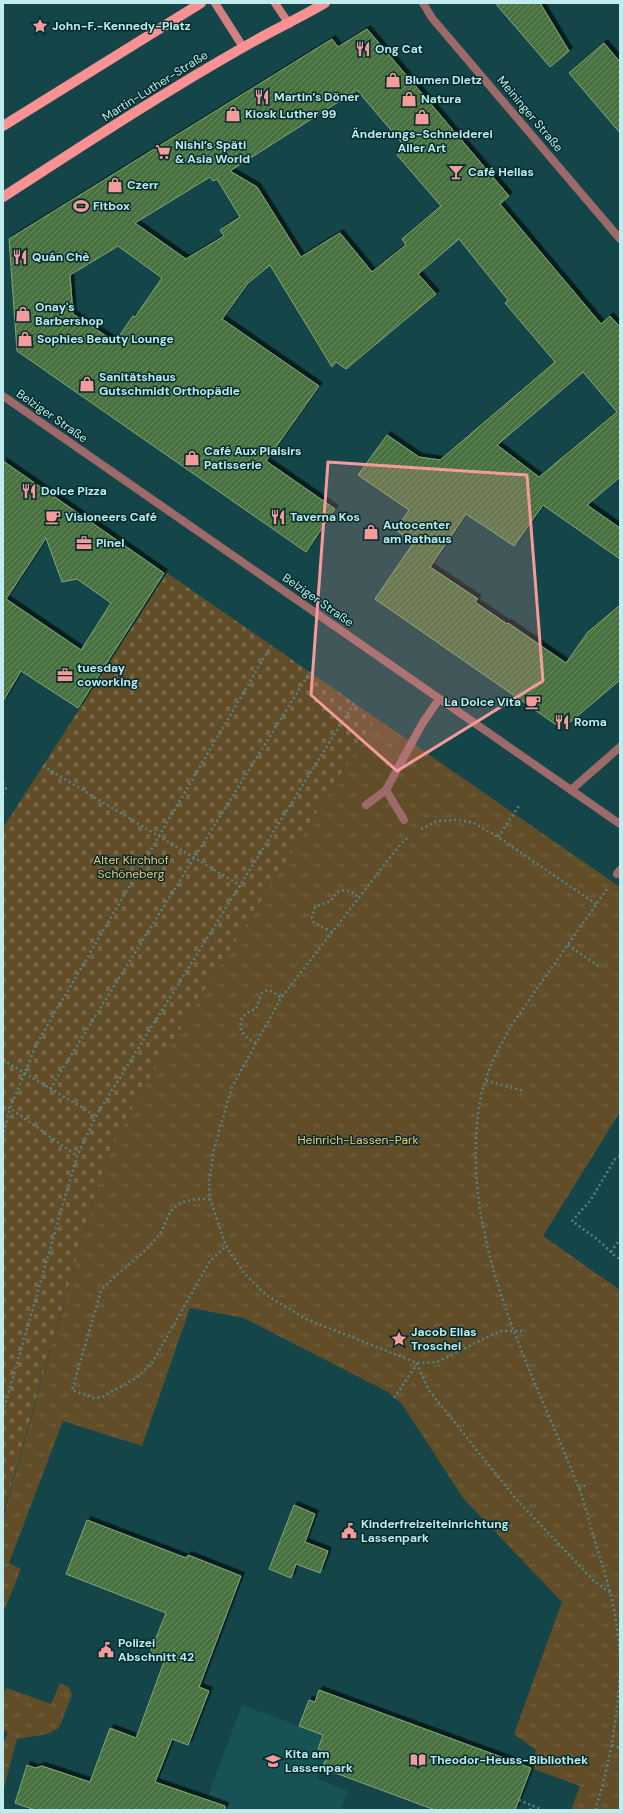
<svg xmlns="http://www.w3.org/2000/svg" width="623" height="1813" viewBox="0 0 623 1813" font-family="'DM Sans',sans-serif">
  <style>
    .built { fill: #175255 }
    .grass { fill: url(#grass-tufts) }
    .cemetery { fill: url(#cemetery-stones) }
    .building { fill: url(#building-hatch); stroke: #7fa975; fill-rule: evenodd; filter: url(#shadow) }
    .lines { fill: none; stroke-linecap: round; stroke-linejoin: round }
    .path { stroke: #548385; stroke-width: 2.5; stroke-dasharray: 2 3; stroke-linecap: butt }
    .lane { stroke: #9e6a69; stroke-width: 8 }
    .street { stroke: #9e6a69; stroke-width: 8 }
    .secondary { stroke: #d28080; stroke-width: 8 }
    .primary { stroke: #fb9192; stroke-width: 10 }
    .marked { fill: #f59b9b; fill-opacity: 0.2; stroke: #f59b9b; stroke-width: 3; stroke-linejoin: round }
    .labels { text-anchor: middle; dominant-baseline: central; stroke-width: 3; stroke-linejoin: round; paint-order: stroke }
    .poi-label { font-size: 12px; font-weight: bold; fill: #c1ebed; stroke: #022b2d; text-anchor: start }
    .street-label { font-size: 12px; fill: #c1ebed; stroke: #022b2d }
    .park-label { font-size: 12px; fill: #fac76f; stroke: #022b2d }
  </style>
  <defs>
    <pattern id="grass-tufts" width="24" height="20" patternUnits="userSpaceOnUse"><rect width="24" height="20" fill="#624d29"/><path d="M3 7l-1-3M5 7V3M7 7l1-3M15 17l-1-3M17 17v-4M19 17l1-3" fill="none" stroke="#776748"/></pattern>
    <pattern id="cemetery-stones" width="16" height="16" patternUnits="userSpaceOnUse"><rect width="16" height="16" fill="#624d29"/><path d="M2 7V4a2 2 0 0 1 4 0v3zM10 15v-3a2 2 0 0 1 4 0v3z" fill="#776748"/></pattern>
    <pattern id="building-hatch" width="6" height="6" patternUnits="userSpaceOnUse"><rect width="6" height="6" fill="#49713f"/><path d="M-1 1l2-2M0 6l6-6M5 7l2-2" fill="none" stroke="#6a8c64"/></pattern>
    <filter id="shadow"><feDropShadow dx="3.5" dy="-3.5" stdDeviation="0" flood-color="#0009"/></filter>
  </defs>
  <rect width="100%" height="100%" fill="#144649"/>
  <polygon class="built" points="242,1705 323,1735 318,1749 329,1753 317,1779 348,1791 340,1810 203,1810"/>
  <g class="grass">
    <polygon points="376,718 620,887 620,1112 543,1236 620,1290 620,1810 571,1810 580,1786 531,1768 536,1750 514,1734 562,1602 463,1498 402,1404 388,1392 244,1318 190,1308 142,1446 63,1421 9,1563 21,1569 3,1613 3,1517 98,1183 116,1138 146,1083"/>
    <polygon points="60,1683 69,1687 72,1695 59,1728 47,1734 17,1739 3,1791 3,1744 8,1732 3,1730 3,1692 7,1688 51,1704"/>
  </g>
  <polygon class="cemetery" points="167,573 376,718 146,1083 116,1138 98,1183 3,1514 3,828"/>
  <g class="building">
    <polygon points="495,3 540,3 569,51 550,67"/>
    <path d="M367,29L509,196L500,204L601,324L610,316L620,327V477L587,505L620,528V559L543,505L514,546L466,514L430,567L478,599L475,602L507,624L508,623L566,663L588,632L620,605V680L569,723L555,724L375,599L414,542L397,531L404,522L402,520L409,510L358,475L387,435L419,457L440,460L555,362L505,303L508,300L459,239L418,274L436,294L346,369L336,362L332,367L270,265L248,283L222,319L319,386L266,461L335,509L306,552L17,351L9,239L332,39L338,47ZM357,90L406,148L397,155L441,206L402,239L406,245L372,272L340,233L301,257L257,187L230,171ZM210,177L213,181L217,179L240,217L220,230L224,236L186,259L135,223ZM118,246L162,278L135,317L133,316L115,342L73,314L70,275ZM583,372L617,412L539,477L497,445Z"/>
    <polygon points="604,43 620,62 620,133 569,73"/>
    <path d="M3,461L164,573L78,708L21,671L3,701ZM46,538L62,582L77,579L111,603L81,650L6,599Z"/>
    <polygon points="294,1505 315,1514 305,1542 328,1551 320,1573 296,1564 291,1578 269,1569"/>
    <polygon points="87,1520 186,1558 188,1555 241,1576 199,1687 209,1691 188,1745 172,1739 155,1782 225,1806 224,1810 35,1810 15,1803 27,1765 35,1768 42,1766 90,1782 110,1728 136,1738 165,1659 150,1653 166,1613 66,1574"/>
    <polygon points="319,1690 531,1768 515,1810 435,1810 322,1768 329,1753 318,1749 323,1735 299,1726 309,1700 315,1702"/>
  </g>
  <g class="lines">
    <g class="path">
      <polyline points="43,766 241,886"/>
      <polyline points="3,783 6,789 3,793"/>
      <polyline points="421,829 437,821 456,820 472,822 498,837 596,904"/>
      <polyline points="498,837 519,806"/>
      <polyline points="407,838 399,846 281,998 232,1087 214,1149 209,1180 210,1199 226,1246 244,1273 266,1295 306,1319 417,1363 437,1362 500,1331 526,1331"/>
      <path d="M607,889L513,1023C501,1043 486,1072 481,1096C455,1233 530,1364 578,1486C585,1502 588,1519 593,1534C599,1554 605,1573 610,1592C616,1614 618,1636 620,1658"/>
      <polyline points="332,932 314,923 312,918 315,907 331,901 337,892 344,890 354,893 359,899"/>
      <polyline points="568,945 601,968"/>
      <path d="M256,1043C236,1034 234,1016 256,1009L262,993L267,990L273,992L281,998"/>
      <polyline points="3,1060 96,1116"/>
      <polyline points="486,1081 524,1091"/>
      <polyline points="50,1089 310,672"/>
      <polyline points="3,1107 10,1108 77,1156"/>
      <polyline points="3,1137 10,1108 37,1043 271,646"/>
      <polyline points="620,1156 615,1159 590,1201 572,1221 597,1239 615,1256 620,1259"/>
      <path d="M210,1199C200,1199 188,1199 179,1204C167,1211 166,1225 159,1235C143,1257 118,1270 101,1291L72,1390L94,1398L102,1397L136,1378L152,1363L210,1261L226,1246"/>
      <polyline points="611,1252 620,1239"/>
      <polyline points="417,1363 428,1389 516,1499 595,1582 611,1593"/>
      <polyline points="394,1398 417,1364"/>
      <polyline points="3,1412 77,1156 96,1116 354,703"/>
      <polyline points="579,1488 589,1484"/>
      <polyline points="612,1745 620,1748"/>
      <polyline points="519,1800 543,1810"/>
      <polyline points="530,1810 532,1805"/>
      <path d="M595,1810C610,1765 617,1719 620,1672"/>
    </g>
    <g class="lane">
      <polyline points="366,805 386,790"/>
      <polyline points="404,820 386,790 422,724 439,699"/>
      <polyline points="617,874 620,870"/>
    </g>
    <g class="street">
      <polyline points="423,3 432,18 620,239"/>
      <polyline points="3,396 620,824"/>
      <polyline points="571,790 620,747"/>
    </g>
    <g class="secondary">
      <polyline points="215,3 243,47"/>
      <polyline points="275,3 289,24"/>
    </g>
    <g class="primary">
      <polyline points="3,126 201,3"/>
      <path d="M3,197C82,146 161,94 242,48C269,32 298,19 325,3"/>
    </g>
  </g>
  <path class="marked" d="M328,462L527,475L543,681L397,771L311,695Z"/>
  <defs>
    <symbol id="sight-bare" viewBox="-9 -9 18 18"><path d="M0-6L1.8-2.2L6-1.7L2.9 1.2L3.7 5.4L0 3.3L-3.7 5.4L-2.9 1.2L-6-1.7L-1.8-2.2Z" fill="#f59b9b" stroke="#022b2d" stroke-width="2.5" paint-order="stroke"/></symbol>
    <symbol id="restaurant-bare" viewBox="-9 -9 18 18"><path d="M-5-6h1v4h1v-4h1v4h1v-4h1v5L-1.5 .5V6h-2V.5L-5-1ZM5-6V6H3V1.5H1.5Q1.5-4 5-6Z" fill="#f59b9b" stroke="#022b2d" stroke-width="2.5" paint-order="stroke"/></symbol>
    <symbol id="shop-bare" viewBox="-9 -9 18 18"><path d="M-5-2.5h2.3a2.7 3.5 0 0 1 5.4 0H5L5.5 6h-11ZM-1.5-2.5h3a1.5 2.3 0 0 0-3 0Z" fill="#f59b9b" stroke="#022b2d" stroke-width="2.5" paint-order="stroke"/></symbol>
    <symbol id="supermarket-bare" viewBox="-9 -9 18 18"><path d="M-6-5.5h2.5l.6 2H6L4.5 2H-2.5L-4.4-4H-6ZM-1.5 3.2a1.3 1.3 0 1 0 .1 0ZM3 3.2a1.3 1.3 0 1 0 .1 0Z" fill="#f59b9b" stroke="#022b2d" stroke-width="2.5" paint-order="stroke"/></symbol>
    <symbol id="bar-bare" viewBox="-9 -9 18 18"><path d="M-6-5H6L.8 .8V4.5H3.5V6h-7V4.5H-.8V.8Z" fill="#f59b9b" stroke="#022b2d" stroke-width="2.5" paint-order="stroke"/></symbol>
    <symbol id="stadium-bare" viewBox="-9 -9 18 18"><path d="M0-5a6.5 5 0 1 0 0 10a6.5 5 0 1 0 0-10ZM-3.5-1.8h7v3.6h-7Z" fill="#f59b9b" stroke="#022b2d" stroke-width="2.5" paint-order="stroke"/></symbol>
    <symbol id="cafe-bare" viewBox="-9 -9 18 18"><path d="M-5.5-4.5H6V0H3Q3 3.5 0 3.5H-2.5Q-5.5 3.5-5.5 0ZM3-3.2v2h1.7v-2ZM-6 4.5H4V6H-6Z" fill="#f59b9b" stroke="#022b2d" stroke-width="2.5" paint-order="stroke"/></symbol>
    <symbol id="office-bare" viewBox="-9 -9 18 18"><path d="M-6-3h4V-5.5h4V-3h4V5H-6ZM-1-4.5V-3h2v-1.5ZM-6 0V1H6V0Z" fill="#f59b9b" stroke="#022b2d" stroke-width="2.5" paint-order="stroke"/></symbol>
    <symbol id="civic-bare" viewBox="-9 -9 18 18"><path d="M-.6-6.5H3V-4.5H.6V-3L4-1V1h2V6H-6V1h2V-1L-.6-3ZM-1.2 2.5V6h2.4V2.5Z" fill="#f59b9b" stroke="#022b2d" stroke-width="2.5" paint-order="stroke"/></symbol>
    <symbol id="library-bare" viewBox="-9 -9 18 18"><path d="M-6-4Q-3-5.5-.7-3.5V5Q-3 3-6 4ZM6-4Q3-5.5 .7-3.5V5Q3 3 6 4Z" fill="#f59b9b" stroke="#022b2d" stroke-width="2.5" paint-order="stroke"/></symbol>
    <symbol id="school-bare" viewBox="-9 -9 18 18"><path d="M0-5L7-2L0 1L-7-2ZM-4 1L0 2.5L4 1V4Q0 6-4 4Z" fill="#f59b9b" stroke="#022b2d" stroke-width="2.5" paint-order="stroke"/></symbol>
  </defs>
  <g fill-rule="evenodd">
    <use href="#sight-bare" x="29" y="15" width="22" height="22"/>
    <use href="#restaurant-bare" x="352" y="38" width="22" height="22"/>
    <use href="#shop-bare" x="382" y="69" width="22" height="22"/>
    <use href="#restaurant-bare" x="251" y="86" width="22" height="22"/>
    <use href="#shop-bare" x="398" y="88" width="22" height="22"/>
    <use href="#shop-bare" x="222" y="103" width="22" height="22"/>
    <use href="#shop-bare" x="411" y="106" width="22" height="22"/>
    <use href="#supermarket-bare" x="152" y="141" width="22" height="22"/>
    <use href="#bar-bare" x="445" y="161" width="22" height="22"/>
    <use href="#shop-bare" x="104" y="174" width="22" height="22"/>
    <use href="#stadium-bare" x="70" y="195" width="22" height="22"/>
    <use href="#restaurant-bare" x="9" y="246" width="22" height="22"/>
    <use href="#shop-bare" x="12" y="303" width="22" height="22"/>
    <use href="#shop-bare" x="14" y="328" width="22" height="22"/>
    <use href="#shop-bare" x="76" y="373" width="22" height="22"/>
    <use href="#shop-bare" x="181" y="447" width="22" height="22"/>
    <use href="#restaurant-bare" x="18" y="480" width="22" height="22"/>
    <use href="#cafe-bare" x="42" y="506" width="22" height="22"/>
    <use href="#restaurant-bare" x="267" y="506" width="22" height="22"/>
    <use href="#shop-bare" x="360" y="521" width="22" height="22"/>
    <use href="#office-bare" x="73" y="532" width="22" height="22"/>
    <use href="#office-bare" x="54" y="664" width="22" height="22"/>
    <use href="#cafe-bare" x="522" y="691" width="22" height="22"/>
    <use href="#restaurant-bare" x="551" y="711" width="22" height="22"/>
    <use href="#sight-bare" x="388" y="1328" width="22" height="22"/>
    <use href="#civic-bare" x="338" y="1520" width="22" height="22"/>
    <use href="#civic-bare" x="95" y="1639" width="22" height="22"/>
    <use href="#library-bare" x="407" y="1749" width="22" height="22"/>
    <use href="#school-bare" x="262" y="1750" width="22" height="22"/>
  </g>
  <g class="labels">
    <g class="poi-label">
      <text x="52" y="26">John-F.-Kennedy-Platz</text>
      <text x="375" y="49">Ong Cat</text>
      <text x="405" y="80">Blumen Dietz</text>
      <text x="274" y="97">Martin’s Döner</text>
      <text x="421" y="99">Natura</text>
      <text x="245" y="114">Kiosk Luther 99</text>
      <text x="422" y="134" text-anchor="middle">Änderungs-Schneiderei<tspan x="422" dy="14">Aller Art</tspan></text>
      <text x="175" y="145">Nishi’s Späti<tspan x="175" dy="14">&amp; Asia World</tspan></text>
      <text x="468" y="172">Café Hellas</text>
      <text x="127" y="185">Czerr</text>
      <text x="93" y="206">Fitbox</text>
      <text x="32" y="257">Quán Chè</text>
      <text x="35" y="307">Onay's<tspan x="35" dy="14">Barbershop</tspan></text>
      <text x="37" y="339">Sophies Beauty Lounge</text>
      <text x="99" y="377">Sanitätshaus<tspan x="99" dy="14">Gutschmidt Orthopädie</tspan></text>
      <text x="204" y="451">Café Aux Plaisirs<tspan x="204" dy="14">Patisserie</tspan></text>
      <text x="41" y="491">Dolce Pizza</text>
      <text x="65" y="517">Visioneers Café</text>
      <text x="290" y="517">Taverna Kos</text>
      <text x="383" y="525">Autocenter<tspan x="383" dy="14">am Rathaus</tspan></text>
      <text x="96" y="543">Pinel</text>
      <text x="77" y="668">tuesday<tspan x="77" dy="14">coworking</tspan></text>
      <text x="521" y="702" text-anchor="end">La Dolce Vita</text>
      <text x="574" y="722">Roma</text>
      <text x="411" y="1332">Jacob Elias<tspan x="411" dy="14">Troschel</tspan></text>
      <text x="361" y="1524">Kinderfreizeiteinrichtung<tspan x="361" dy="14">Lassenpark</tspan></text>
      <text x="118" y="1643">Polizei<tspan x="118" dy="14">Abschnitt 42</tspan></text>
      <text x="285" y="1754">Kita am<tspan x="285" dy="14">Lassenpark</tspan></text>
      <text x="430" y="1760">Theodor-Heuss-Bibliothek</text>
    </g>
    <g class="street-label">
      <text transform="translate(155 86) rotate(-32)">Martin-Luther-Straße</text>
      <text transform="translate(530 114) rotate(50)">Meininger Straße</text>
      <text transform="translate(52 416) rotate(35)">Belziger Straße</text>
      <text transform="translate(318 600) rotate(35)">Belziger Straße</text>
    </g>
    <g class="park-label">
      <text x="131" y="860">Alter Kirchhof<tspan x="131" dy="14">Schöneberg</tspan></text>
      <text x="358" y="1140">Heinrich-Lassen-Park</text>
    </g>
  </g>
  <rect width="623" height="1813" fill="none" stroke="#c1ebed" stroke-width="8"/>
</svg>
